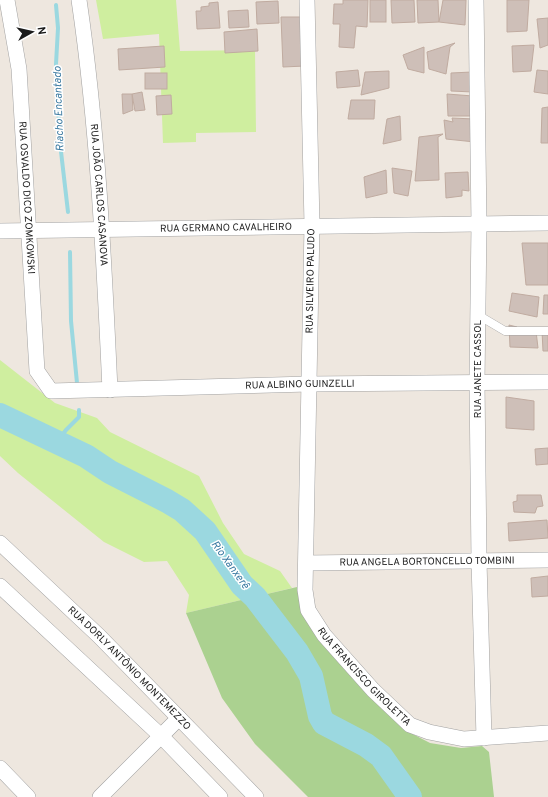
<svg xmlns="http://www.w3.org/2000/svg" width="548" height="797" viewBox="0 0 548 797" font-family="Overpass,sans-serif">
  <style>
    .grass { fill: #cfee9f }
    .forest { fill: #abd190 }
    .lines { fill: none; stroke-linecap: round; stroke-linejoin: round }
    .stream { stroke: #9bd8e0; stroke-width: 4 }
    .river { stroke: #9bd8e0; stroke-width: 24 }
    .building { fill: #cebfb8; stroke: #c0aba0 }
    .service-casing { stroke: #a2a2a2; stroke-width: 9 }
    .minor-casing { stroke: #a2a2a2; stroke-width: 16 }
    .service { stroke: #fff; stroke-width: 8 }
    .minor { stroke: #fff; stroke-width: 15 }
    .labels { text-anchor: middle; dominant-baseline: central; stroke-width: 3; stroke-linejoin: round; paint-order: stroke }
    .street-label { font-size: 10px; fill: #1b1b1b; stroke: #fff }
    .water-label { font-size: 11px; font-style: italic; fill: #3b7aa1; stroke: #fff }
  </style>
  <rect width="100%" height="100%" fill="#eee7df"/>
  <g class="grass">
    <polygon points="96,0 176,0 180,51 255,50 256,132 196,133 196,142 163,143 159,34 103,39"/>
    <polygon points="0,360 55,403 97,418 110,432 199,476 223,523 244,554 280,571 292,588 186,613 189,595 167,561 144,562 104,542 18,473 0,456"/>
  </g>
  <polygon class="forest" points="297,587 303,614 317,634 403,729 430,743 461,748 482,746 489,752 494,797 308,797 255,744 222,698 186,613"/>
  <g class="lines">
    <g class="stream">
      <polyline points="56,5 58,28 56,64 60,143 68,212"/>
      <polyline points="70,252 71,321 77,383"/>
      <polyline points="57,442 66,430 79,417 79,410"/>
    </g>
    <polyline class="river" points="0,415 86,456 110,472 167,501 182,510 205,531 242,585 255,597 297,652 311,676 320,716 324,723 366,745 381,756 410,797"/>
  </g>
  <g class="building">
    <polygon points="343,0 368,0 367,27 356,26 354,48 339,47 340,24 333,24 334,4 343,4"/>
    <rect x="370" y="0" width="16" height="22"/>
    <polygon points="391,0 414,0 415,22 392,23"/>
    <polygon points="417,0 438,0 439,22 418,23"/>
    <polygon points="443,0 466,0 465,25 439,22"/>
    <polygon points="507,0 529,0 527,31 507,32"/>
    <polygon points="278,1 279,23 257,24 256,2"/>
    <polygon points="218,2 220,28 197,29 196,11 201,11 201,7 209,6 209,3"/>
    <polygon points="248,10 249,27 229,28 228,11"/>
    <polygon points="281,17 303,17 305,66 283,67"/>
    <polygon points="548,18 548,45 540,48 537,19"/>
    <polygon points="257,29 258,51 225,53 224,32"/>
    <polygon points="455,43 450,47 446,74 429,69 427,52"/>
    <polygon points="534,45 531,71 513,72 512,46"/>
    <polygon points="164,46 165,67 119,70 118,49"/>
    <polygon points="424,47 424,73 408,69 403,55"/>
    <polygon points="358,70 360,86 337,88 336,72"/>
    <polygon points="537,70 548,71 548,94 534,92"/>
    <polygon points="389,71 389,88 361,95 365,72"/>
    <polygon points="472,72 473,92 451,91 451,73"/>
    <rect x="145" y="73" width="22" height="16"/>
    <polygon points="142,92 145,110 135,111 132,94"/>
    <polygon points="122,94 132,94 133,110 123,114"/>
    <polygon points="447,94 473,96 475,116 448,116"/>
    <polygon points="171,95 172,114 157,115 156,96"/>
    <polygon points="351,100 375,100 374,119 348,119"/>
    <polygon points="548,107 548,143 541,143 542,108"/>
    <polygon points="400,116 401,140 383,144 387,119"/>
    <polygon points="452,118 474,119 475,142 446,139 444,120 453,122"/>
    <polygon points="443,134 438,137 439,180 415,181 419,137"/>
    <polygon points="392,168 412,171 408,196 394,193"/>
    <polygon points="386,170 387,193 366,198 364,177"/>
    <polygon points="468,172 469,191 462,190 462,196 446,198 445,173"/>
    <polygon points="522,243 548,243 548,285 526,285"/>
    <polygon points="512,293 539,297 537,317 509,311"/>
    <polygon points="544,295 548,295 548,314 543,314"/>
    <polygon points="509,325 517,327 518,331 536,331 538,348 510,347"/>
    <polygon points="542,331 548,332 548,351 543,351"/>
    <polygon points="506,397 534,401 534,430 506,428"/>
    <polygon points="548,448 548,464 536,465 535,449"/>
    <polygon points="517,495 541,495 543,506 537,507 535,513 514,512 513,502 517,501"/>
    <polygon points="547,520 548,538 509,541 508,523"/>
    <polygon points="548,576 548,596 532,597 531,578"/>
  </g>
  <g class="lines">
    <defs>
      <polyline id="service" points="478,315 505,331 548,331"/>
      <g id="minor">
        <path id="s1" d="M7,0L19,69L37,371L51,391L309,384L548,382"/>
        <path id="s2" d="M79,0C98,129 104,260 110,390"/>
        <path id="s3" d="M307,0L312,225L305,590L308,610L324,635L373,690L410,725L429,732L464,739L548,733"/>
        <polyline points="476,0 479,224 477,382 479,561 484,738"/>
        <path id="s4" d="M0,231L548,223"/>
        <path id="s5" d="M0,543L99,636L256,797"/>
        <path id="s6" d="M306,563L548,560"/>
        <polyline points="0,586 161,736 220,797"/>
        <polyline points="0,768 28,797"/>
        <polyline points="100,797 179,718"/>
      </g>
    </defs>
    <use href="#service" class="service-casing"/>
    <use href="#minor" class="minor-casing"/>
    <use href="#service" class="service"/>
    <use href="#minor" class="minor"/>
  </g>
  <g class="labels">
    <g class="street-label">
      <text stroke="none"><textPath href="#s2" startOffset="196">RUA JOÃO CARLOS CASANOVA</textPath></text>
      <text stroke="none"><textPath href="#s1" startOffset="199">RUA OSVALDO DICO ZOMKOWSKI</textPath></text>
      <text stroke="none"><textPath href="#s4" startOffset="226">RUA GERMANO CAVALHEIRO</textPath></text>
      <text transform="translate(311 281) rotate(-89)">RUA SILVEIRO PALUDO</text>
      <text transform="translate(478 369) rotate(-90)">RUA JANETE CASSOL</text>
      <text stroke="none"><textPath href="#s1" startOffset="646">RUA ALBINO GUINZELLI</textPath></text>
      <text stroke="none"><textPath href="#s6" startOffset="121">RUA ANGELA BORTONCELLO TOMBINI</textPath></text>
      <text stroke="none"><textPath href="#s5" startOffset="180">RUA DORLY ANTÔNIO MONTEMEZZO</textPath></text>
      <text stroke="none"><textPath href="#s3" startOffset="698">RUA FRANCISCO GIROLETTA</textPath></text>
    </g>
    <g class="water-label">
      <text transform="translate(59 109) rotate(-92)">Riacho Encantado</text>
      <text transform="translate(230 565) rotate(54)">Rio Xanxerê</text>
    </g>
  </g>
  <g transform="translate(32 32) rotate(82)" stroke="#ffffff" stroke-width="3" paint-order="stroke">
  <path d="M0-3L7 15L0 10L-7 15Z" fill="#1b1b1b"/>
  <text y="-6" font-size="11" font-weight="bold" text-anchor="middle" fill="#1b1b1b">N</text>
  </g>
</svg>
